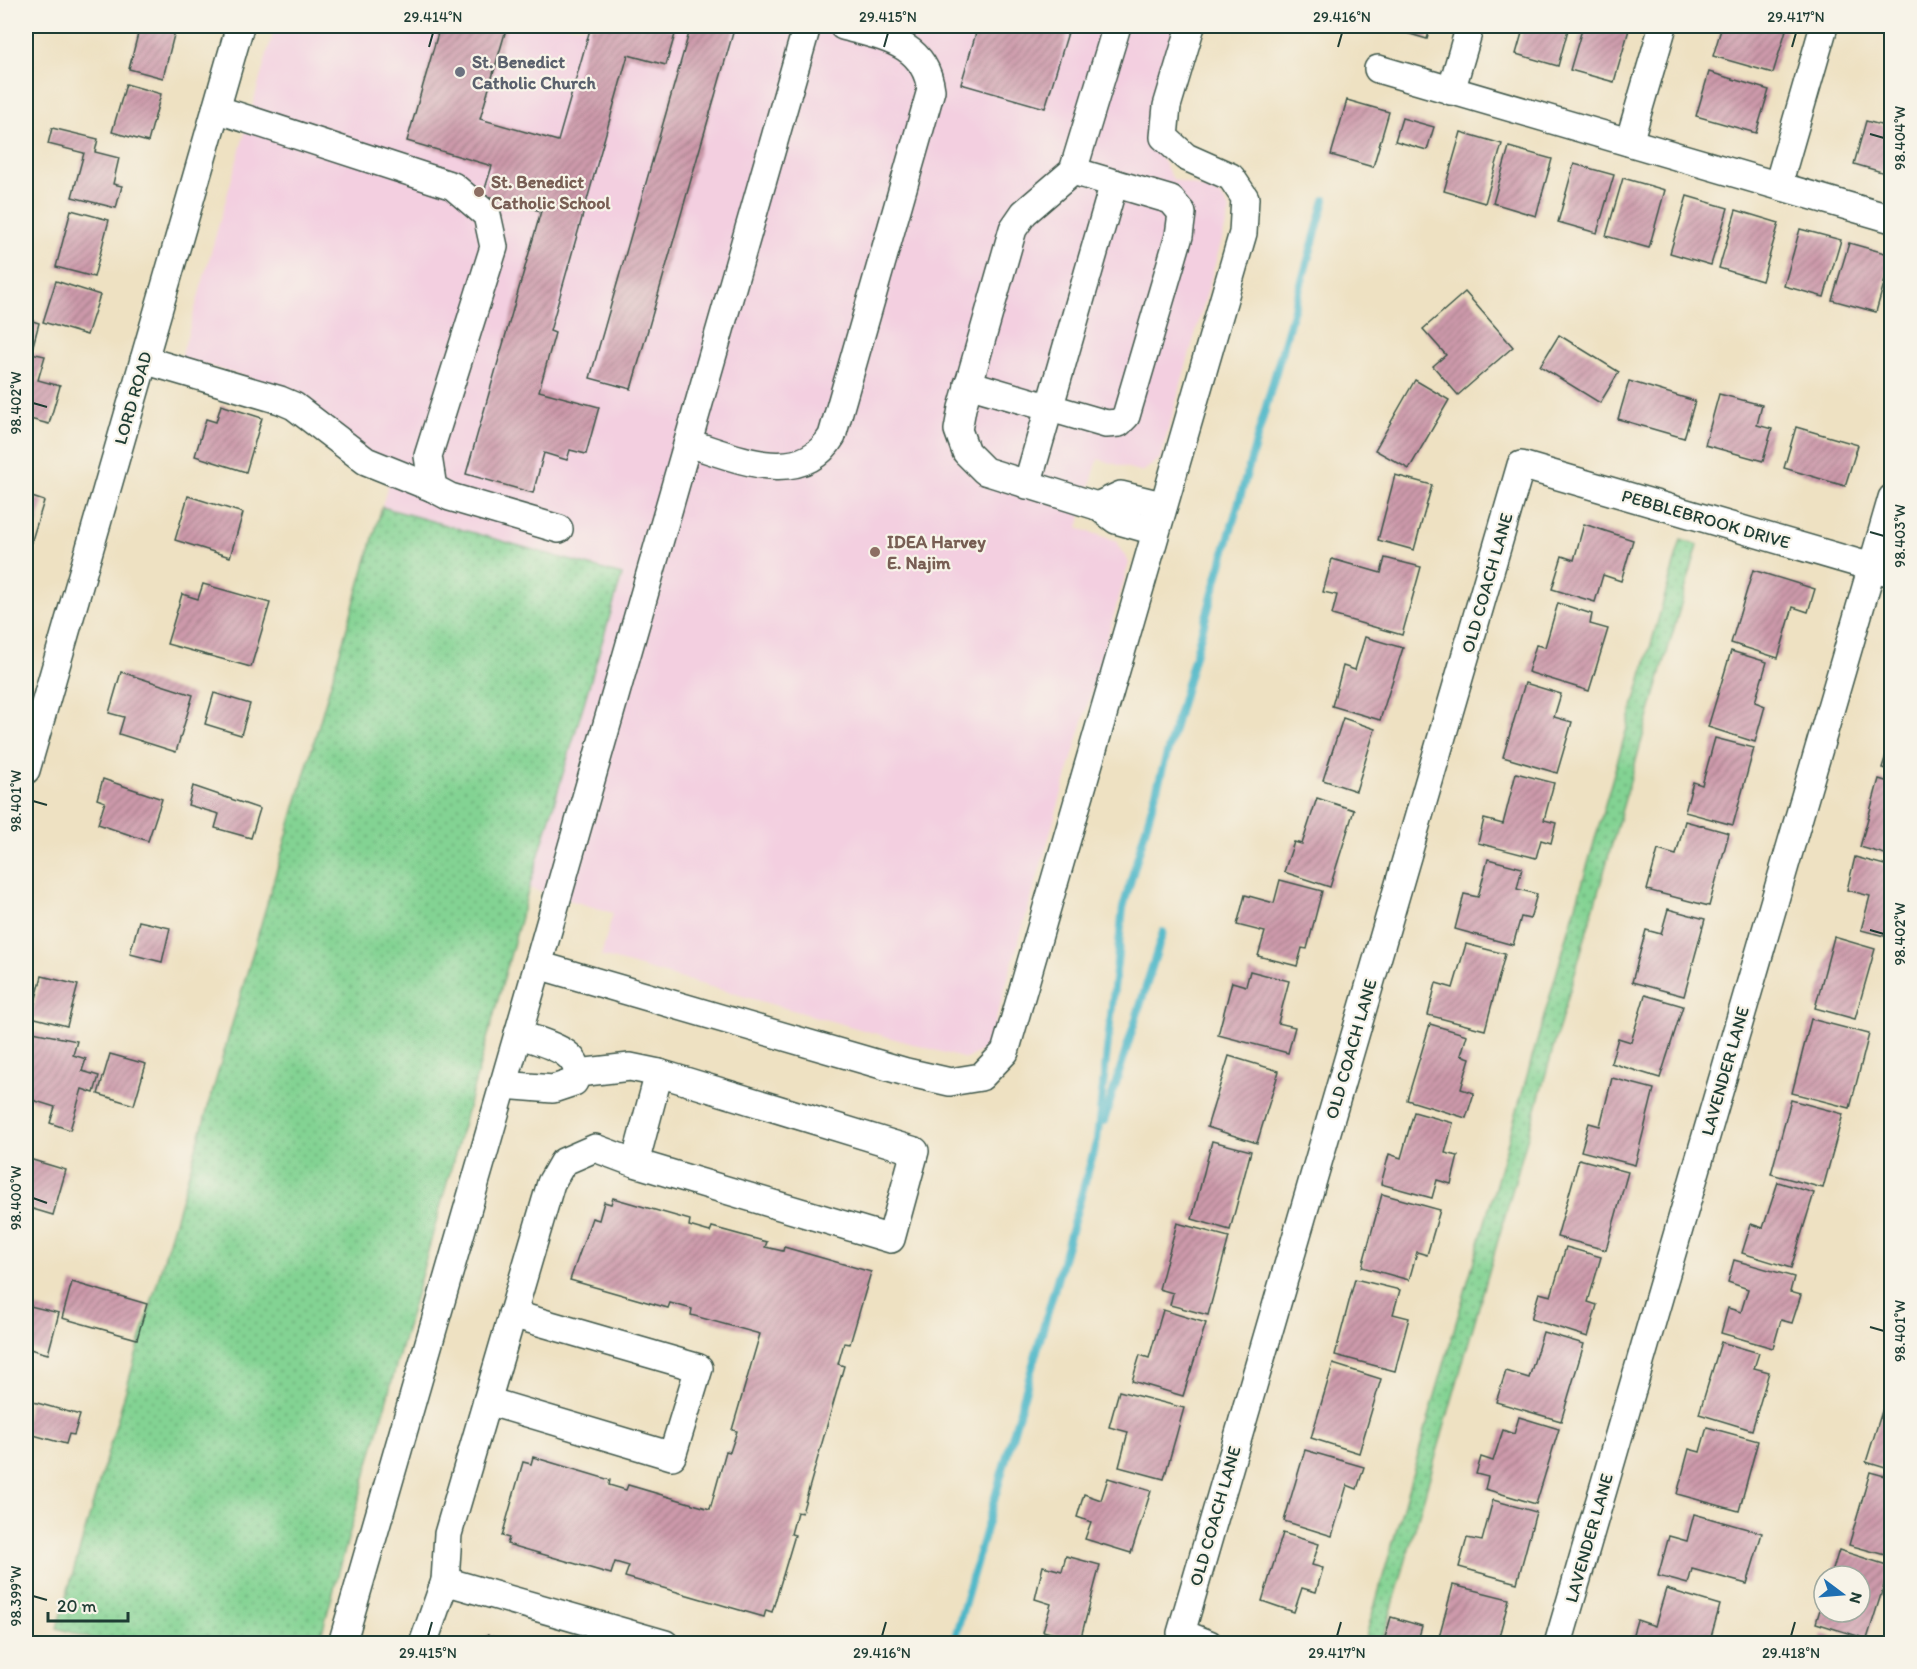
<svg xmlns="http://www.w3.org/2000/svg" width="1917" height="1669" viewBox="0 0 1917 1669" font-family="Itim,sans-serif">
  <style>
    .built { fill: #f3cfe0 }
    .grass { fill: url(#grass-dots); stroke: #518864; stroke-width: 1.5 }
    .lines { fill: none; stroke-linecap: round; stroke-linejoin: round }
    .stream { stroke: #4ab6c7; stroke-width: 8 }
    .building { fill: url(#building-hatch) }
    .minor-casing { stroke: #3e5649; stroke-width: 30 }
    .minor { stroke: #fff; stroke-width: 27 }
    .ticks { fill: none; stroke: #1f3d34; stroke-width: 2 }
    .worship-dot { fill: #6b7280; stroke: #f7f3e8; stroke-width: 2 }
    .education-dot { fill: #8d6e63; stroke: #f7f3e8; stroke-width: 2 }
    .labels { text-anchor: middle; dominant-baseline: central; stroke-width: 4.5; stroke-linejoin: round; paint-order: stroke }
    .worship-label { font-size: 18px; font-weight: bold; fill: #5b616d; stroke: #f7f3e8; text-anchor: start }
    .education-label { font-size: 18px; font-weight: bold; fill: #785e54; stroke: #f7f3e8; text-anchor: start }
    .street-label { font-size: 18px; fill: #1f3d34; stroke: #f7f3e8 }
    .neatline { fill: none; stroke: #1f3d34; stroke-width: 2 }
    .ticks-label { font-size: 15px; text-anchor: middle; fill: #1f3d34 }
  </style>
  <defs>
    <pattern id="grass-dots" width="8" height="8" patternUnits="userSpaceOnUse" patternTransform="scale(1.5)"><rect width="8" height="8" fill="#83d393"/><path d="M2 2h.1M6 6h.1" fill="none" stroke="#6bac79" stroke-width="1.8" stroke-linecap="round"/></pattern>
    <pattern id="building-hatch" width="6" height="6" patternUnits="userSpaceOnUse" patternTransform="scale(1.5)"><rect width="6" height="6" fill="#cd9aab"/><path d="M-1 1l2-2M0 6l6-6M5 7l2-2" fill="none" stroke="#a67f8c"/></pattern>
  </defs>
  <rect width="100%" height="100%" fill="#f7f3e8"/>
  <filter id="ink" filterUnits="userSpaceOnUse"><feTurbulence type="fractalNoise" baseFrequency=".0167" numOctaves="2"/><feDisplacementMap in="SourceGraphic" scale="12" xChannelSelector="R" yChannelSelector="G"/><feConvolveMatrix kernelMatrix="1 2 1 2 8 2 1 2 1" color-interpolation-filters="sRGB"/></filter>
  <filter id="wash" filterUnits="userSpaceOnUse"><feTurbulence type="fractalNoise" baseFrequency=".008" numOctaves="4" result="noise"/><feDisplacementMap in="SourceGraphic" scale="24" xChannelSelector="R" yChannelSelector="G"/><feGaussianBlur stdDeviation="1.35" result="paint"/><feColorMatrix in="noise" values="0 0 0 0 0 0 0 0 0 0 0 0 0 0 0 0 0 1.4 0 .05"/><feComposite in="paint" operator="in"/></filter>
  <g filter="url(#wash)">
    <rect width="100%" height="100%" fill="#eee1c2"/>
    <polygon class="built" points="275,26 1178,26 1146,132 1173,179 1219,193 1230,211 1160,459 1142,472 1098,459 1085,503 1078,528 1116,541 1129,563 988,1047 966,1059 601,956 613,913 529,888 622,575 382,507 388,484 301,393 181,358"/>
    <g class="grass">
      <polygon points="382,507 622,575 529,888 319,1643 104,1643 57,1628"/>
      <polygon points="1681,540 1698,545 1382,1643 1364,1643"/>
    </g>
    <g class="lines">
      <g class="stream">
        <polyline points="1104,1121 1163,932"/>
        <polyline points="953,1644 1097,1140 1123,908 1325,200"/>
      </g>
    </g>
    <g id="blocks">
      <g class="building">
        <polygon points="140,26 176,27 163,78 129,69"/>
        <polygon points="440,26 507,26 480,119 558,141 591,26 656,26 676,31 666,65 628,55 550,331 555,333 539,391 599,407 586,454 570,450 567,460 544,453 533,493 466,474 541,211 483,195 492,166 407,141"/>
        <polygon points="691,26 735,26 631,389 590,378"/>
        <polygon points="978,26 1070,26 1045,108 961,84"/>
        <polygon points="1383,26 1431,26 1427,39"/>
        <polygon points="1524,26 1569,26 1558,66 1516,54"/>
        <polygon points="1583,26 1630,26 1614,82 1570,70"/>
        <polygon points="1722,26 1768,26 1786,30 1773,73 1713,56"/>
        <polygon points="1709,72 1769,90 1756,133 1696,116"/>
        <polygon points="126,84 161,94 148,142 112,132"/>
        <polygon points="1347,100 1389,112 1373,167 1331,155"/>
        <polygon points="1402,118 1434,127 1427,150 1395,141"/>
        <polygon points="1866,121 1892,128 1892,175 1854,164"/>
        <polygon points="52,128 98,139 95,152 119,158 113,184 122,186 116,208 72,197 84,153 48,144"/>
        <polygon points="1461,132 1502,144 1485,203 1444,191"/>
        <polygon points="1509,147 1552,159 1536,216 1493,203"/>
        <polygon points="1574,164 1614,175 1597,233 1558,222"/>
        <polygon points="1623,178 1665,190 1649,248 1606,236"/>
        <polygon points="1687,196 1728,208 1711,265 1670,253"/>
        <polygon points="71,210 109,220 94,277 56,267"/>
        <polygon points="1736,210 1779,223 1762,281 1719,268"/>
        <polygon points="1800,229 1841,240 1824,297 1784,286"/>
        <polygon points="1849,243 1892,255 1876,312 1832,300"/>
        <polygon points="56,281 100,295 87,335 43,322"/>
        <polygon points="1465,292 1513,347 1458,395 1433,366 1446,355 1423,329"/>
        <polygon points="26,319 39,323 31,353 45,356 38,380 60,386 49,424 26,418"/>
        <polygon points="1559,335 1619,372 1600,403 1540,366"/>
        <polygon points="1415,380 1449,400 1409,469 1375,450"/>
        <polygon points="1629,381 1695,401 1684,438 1618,419"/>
        <polygon points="1719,394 1762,405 1757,425 1772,429 1763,461 1705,445"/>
        <polygon points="221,405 262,418 246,472 195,456 206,419 216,422"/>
        <polygon points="1796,427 1858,445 1845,486 1784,468"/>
        <polygon points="1395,475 1432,485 1414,550 1378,540"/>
        <polygon points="26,495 44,501 28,553 26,552"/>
        <polygon points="188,496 243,513 230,557 175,540"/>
        <polygon points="1584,524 1633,540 1621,581 1603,575 1595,602 1552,589 1562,556 1574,560"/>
        <polygon points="1385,558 1421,567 1402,635 1332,615 1337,595 1323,592 1332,559 1381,573"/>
        <polygon points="1753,570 1815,589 1808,612 1793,607 1778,658 1731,643"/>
        <polygon points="203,584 270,603 251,667 167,644 182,594 198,599"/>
        <polygon points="1558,603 1592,614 1590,624 1608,629 1589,691 1528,672 1536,645 1545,647"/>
        <polygon points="1365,637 1403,648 1380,720 1332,706 1343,666 1355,670"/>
        <polygon points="1731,651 1767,662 1755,702 1765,706 1755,742 1708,727"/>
        <polygon points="121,672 193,695 176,752 119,734 124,717 109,713"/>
        <polygon points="1525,683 1561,694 1554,717 1572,722 1557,773 1503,757"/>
        <polygon points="214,693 250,704 241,735 205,724"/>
        <polygon points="1343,718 1375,729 1356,791 1323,780"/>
        <polygon points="1892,736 1892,770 1882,768"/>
        <polygon points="1715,738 1754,748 1733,825 1685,812 1693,782 1702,785"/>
        <polygon points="1516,773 1554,783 1544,820 1556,823 1551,843 1541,840 1536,858 1478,843 1484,819 1503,824"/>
        <polygon points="103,779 162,799 148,841 98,824 105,802 97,799"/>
        <polygon points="1879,779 1892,783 1892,856 1860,847"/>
        <polygon points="193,786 260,809 251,838 215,828 219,814 188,805"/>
        <polygon points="1317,798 1354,810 1330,887 1284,872 1294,842 1302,844"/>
        <polygon points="1685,821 1729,833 1709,906 1647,890 1658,850 1676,855"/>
        <polygon points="1855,857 1892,867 1892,938 1861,930 1870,896 1847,890"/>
        <polygon points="1488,859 1522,868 1517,889 1537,894 1530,919 1521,917 1513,945 1455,929 1464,894 1478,897"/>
        <polygon points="1280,880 1322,891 1307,949 1302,948 1297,966 1258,956 1265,932 1237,925 1245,895 1274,903"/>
        <polygon points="1668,909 1705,919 1684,996 1632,982 1646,930 1661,934"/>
        <polygon points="139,921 170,928 162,962 130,954"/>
        <polygon points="1834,937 1875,949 1855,1019 1815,1008"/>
        <polygon points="1466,944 1505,954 1485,1030 1428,1015 1436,983 1453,988"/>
        <polygon points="1250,971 1289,981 1278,1023 1295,1027 1288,1053 1218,1035 1232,982 1246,986"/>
        <polygon points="42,976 78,985 67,1026 31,1017"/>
        <polygon points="1645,995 1683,1006 1660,1078 1611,1063 1618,1038 1631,1042"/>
        <polygon points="1811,1019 1869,1034 1850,1108 1792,1093"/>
        <polygon points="1430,1024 1467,1035 1461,1055 1470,1058 1461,1089 1474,1093 1466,1118 1407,1100"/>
        <polygon points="28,1031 77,1041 73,1055 86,1059 82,1071 99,1076 94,1093 82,1089 70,1130 50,1123 55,1107 26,1098"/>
        <polygon points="110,1054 146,1064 134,1105 98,1094"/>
        <polygon points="1229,1056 1279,1071 1257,1143 1207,1127"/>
        <polygon points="1612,1078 1654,1089 1635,1165 1581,1151 1589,1123 1600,1126"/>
        <polygon points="1791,1100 1843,1114 1823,1188 1771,1174"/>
        <polygon points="1414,1112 1453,1123 1445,1153 1458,1156 1451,1184 1437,1180 1432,1198 1381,1184 1389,1154 1401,1158"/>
        <polygon points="1212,1141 1251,1151 1230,1230 1192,1219"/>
        <polygon points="26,1158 66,1170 53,1215 26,1207"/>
        <polygon points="1579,1159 1628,1172 1606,1250 1557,1237"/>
        <polygon points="1778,1182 1814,1193 1791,1268 1742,1253 1751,1224 1763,1228"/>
        <polygon points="1382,1194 1440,1210 1427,1255 1417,1252 1409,1280 1362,1267"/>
        <polygon points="613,1198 690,1220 689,1226 710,1232 712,1227 767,1242 765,1247 783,1251 784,1247 871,1272 850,1344 844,1343 838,1364 844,1366 802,1513 797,1512 791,1534 795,1535 772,1612 766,1610 764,1617 625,1577 629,1566 615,1562 611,1574 507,1544 509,1538 502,1536 523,1462 531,1464 533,1457 610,1480 609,1485 626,1490 628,1485 710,1509 726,1451 730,1452 737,1431 732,1430 760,1334 691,1315 692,1309 670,1303 668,1308 570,1280 592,1218 599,1220 604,1202 611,1204"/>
        <polygon points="1177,1223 1229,1237 1208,1315 1170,1305 1173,1293 1159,1289"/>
        <polygon points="1566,1247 1601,1257 1588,1302 1597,1305 1588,1337 1531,1319 1539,1293 1551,1296"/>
        <polygon points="1734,1260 1794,1277 1790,1292 1801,1295 1792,1323 1781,1320 1773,1348 1721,1333 1728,1308 1741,1312 1748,1289 1728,1282"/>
        <polygon points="1355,1279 1400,1290 1393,1314 1409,1318 1395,1371 1335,1355"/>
        <polygon points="72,1282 147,1304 137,1339 62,1318"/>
        <polygon points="26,1305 59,1313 48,1354 26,1348"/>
        <polygon points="1163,1310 1206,1323 1183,1396 1132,1381 1140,1355 1149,1358"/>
        <polygon points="1543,1332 1584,1344 1561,1421 1496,1402 1506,1371 1529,1378"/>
        <polygon points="1721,1342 1759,1353 1754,1368 1769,1372 1752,1430 1699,1414"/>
        <polygon points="1333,1364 1381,1379 1359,1453 1311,1438"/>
        <polygon points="1889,1389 1892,1390 1892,1470 1866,1462"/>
        <polygon points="1119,1391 1184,1408 1164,1479 1119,1467 1128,1432 1109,1427"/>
        <polygon points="30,1401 80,1415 74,1435 69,1434 66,1444 26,1433 26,1417"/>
        <polygon points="1519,1417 1559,1429 1536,1504 1485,1489 1488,1477 1476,1474 1481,1457 1493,1461 1503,1430 1514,1434"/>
        <polygon points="1707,1427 1758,1441 1739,1511 1677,1494 1689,1449 1700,1452"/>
        <polygon points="1305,1450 1364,1467 1357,1489 1347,1485 1332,1536 1284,1521"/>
        <polygon points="1870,1472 1892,1478 1892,1557 1849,1545"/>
        <polygon points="1108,1478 1151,1491 1131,1553 1085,1539 1091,1522 1077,1517 1084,1494 1101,1500"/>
        <polygon points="1493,1500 1536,1512 1517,1583 1459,1567 1467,1538 1482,1541"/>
        <polygon points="1694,1514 1762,1533 1747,1584 1692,1569 1688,1584 1658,1576 1669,1536 1687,1541"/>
        <polygon points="1283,1533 1319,1544 1312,1565 1323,1568 1316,1592 1302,1588 1294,1612 1262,1601"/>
        <polygon points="1839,1550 1890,1566 1867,1639 1816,1623 1823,1599 1824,1612 1860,1612 1860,1576 1831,1576"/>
        <polygon points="1066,1556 1100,1565 1080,1641 1043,1631 1051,1604 1035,1599 1043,1566 1062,1571"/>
        <polygon points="1453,1585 1509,1599 1497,1644 1437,1644"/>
        <polygon points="1666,1589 1720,1605 1709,1644 1630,1644 1637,1620 1655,1626"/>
        <polygon points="1391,1617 1422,1626 1417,1644 1383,1644"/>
        <polygon points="1822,1634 1854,1643 1854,1644 1820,1644"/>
        <polygon points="487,1635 515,1643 515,1644 476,1644 477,1639 485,1641"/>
      </g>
    </g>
  </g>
  <g filter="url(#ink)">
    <use href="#blocks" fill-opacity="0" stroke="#3e5649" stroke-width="1.5"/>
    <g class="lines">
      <defs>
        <g id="minor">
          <polyline points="807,26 538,965 906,1072 950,1082 981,1077 1005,1052 1243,233 1245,198 1231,177 1186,157 1164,137 1167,106 1191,26"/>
          <polyline points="1117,26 1073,171 1024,213 1013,229 962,408 958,430 966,452 985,471 1097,506 1116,520 1155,531"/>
          <polyline points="1378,69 1892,219"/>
          <polyline points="1451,91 1470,26"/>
          <polyline points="216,109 453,186 487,215 494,247 428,456 433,488 450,497 559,529"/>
          <polyline points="1629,142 1663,26"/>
          <polyline points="1778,185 1824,26"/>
          <polyline points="144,360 280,400 294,406 366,461 433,488"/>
          <polyline points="968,384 1106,424 1119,423 1126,416 1179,236 1182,213 1171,200 1073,171"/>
          <path d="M688,443C735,457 800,489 832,436L931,90C925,42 882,37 843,26"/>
          <polyline points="1027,485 1114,183"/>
          <polyline points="1097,506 1121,495 1162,505"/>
          <polyline points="26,770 240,26"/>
          <polyline points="578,1073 630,1067 659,1073"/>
          <path d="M503,1085L553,1089L574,1082C589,1051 538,1042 518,1034"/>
          <polyline points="487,1401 672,1456 699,1368 512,1314"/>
          <polyline points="445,1581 665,1644"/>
          <polyline points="342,1644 538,965"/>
          <polyline points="423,1644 445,1581 448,1534 551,1183 563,1162 595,1148 635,1163 891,1239 915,1151 659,1073 635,1163"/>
          <polyline points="1209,1644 1181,1633 1521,465 1892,573"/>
          <polyline points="1558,1644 1892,498"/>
        </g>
      </defs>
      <use href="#minor" class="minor-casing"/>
      <use href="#minor" class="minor"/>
    </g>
  </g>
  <path class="ticks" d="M429,47L433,33M884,47L888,33M1338,47L1342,33M1792,47L1796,33M1870,134L1884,138M33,403L47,407M1870,532L1884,536M33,801L47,805M1870,930L1884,934M33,1198L47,1203M1870,1327L1884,1331M33,1596L47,1600M428,1636L432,1622M882,1636L886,1622M1337,1636L1341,1622M1791,1636L1795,1622"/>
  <circle class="worship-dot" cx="460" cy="72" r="6"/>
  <g class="education-dot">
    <circle cx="479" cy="192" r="6"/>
    <circle cx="875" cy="552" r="6"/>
  </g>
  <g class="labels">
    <g class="worship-label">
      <text x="472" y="62">St. Benedict<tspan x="472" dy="21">Catholic Church</tspan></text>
    </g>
    <g class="education-label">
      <text x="491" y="182">St. Benedict<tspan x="491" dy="21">Catholic School</tspan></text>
      <text x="887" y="542">IDEA Harvey<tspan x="887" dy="21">E. Najim</tspan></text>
    </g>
    <g class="street-label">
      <text transform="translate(133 398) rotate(-74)">LORD ROAD</text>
      <text transform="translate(1706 519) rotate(16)">PEBBLEBROOK DRIVE</text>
      <text transform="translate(1487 583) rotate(-74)">OLD COACH LANE</text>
      <text transform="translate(1351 1049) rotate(-74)">OLD COACH LANE</text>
      <text transform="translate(1725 1071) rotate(-74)">LAVENDER LANE</text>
      <text transform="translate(1215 1516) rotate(-74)">OLD COACH LANE</text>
      <text transform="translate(1589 1538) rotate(-74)">LAVENDER LANE</text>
    </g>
  </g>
  <rect width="1917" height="1669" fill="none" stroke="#f7f3e8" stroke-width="66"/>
  <g transform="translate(1842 1594) rotate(106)"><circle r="28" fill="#f7f3e8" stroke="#a1aaa0" stroke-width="1.5"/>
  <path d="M0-4.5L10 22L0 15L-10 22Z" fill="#1f6fb2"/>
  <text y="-9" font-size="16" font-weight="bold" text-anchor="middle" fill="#1f3d34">N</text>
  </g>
  <path d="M48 1612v9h80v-9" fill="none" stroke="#1f3d34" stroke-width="3"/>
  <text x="57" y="1612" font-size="18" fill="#1f3d34" stroke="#f7f3e8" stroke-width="4.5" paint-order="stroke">20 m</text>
  <rect x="33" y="33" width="1851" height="1603" class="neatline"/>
  <g class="ticks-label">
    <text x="433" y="22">29.414°N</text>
    <text x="888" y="22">29.415°N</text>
    <text x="1342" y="22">29.416°N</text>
    <text x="1796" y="22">29.417°N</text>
    <text transform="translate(1900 138) rotate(-90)" y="5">98.404°W</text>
    <text transform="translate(16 403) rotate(-90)" y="5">98.402°W</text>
    <text transform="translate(1900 536) rotate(-90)" y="5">98.403°W</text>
    <text transform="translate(16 801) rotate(-90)" y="5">98.401°W</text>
    <text transform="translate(1900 934) rotate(-90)" y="5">98.402°W</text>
    <text transform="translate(16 1198) rotate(-90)" y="5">98.400°W</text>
    <text transform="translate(1900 1331) rotate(-90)" y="5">98.401°W</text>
    <text transform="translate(16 1596) rotate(-90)" y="5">98.399°W</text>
    <text x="428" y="1658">29.415°N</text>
    <text x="882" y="1658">29.416°N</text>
    <text x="1337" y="1658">29.417°N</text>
    <text x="1791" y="1658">29.418°N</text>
  </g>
</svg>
